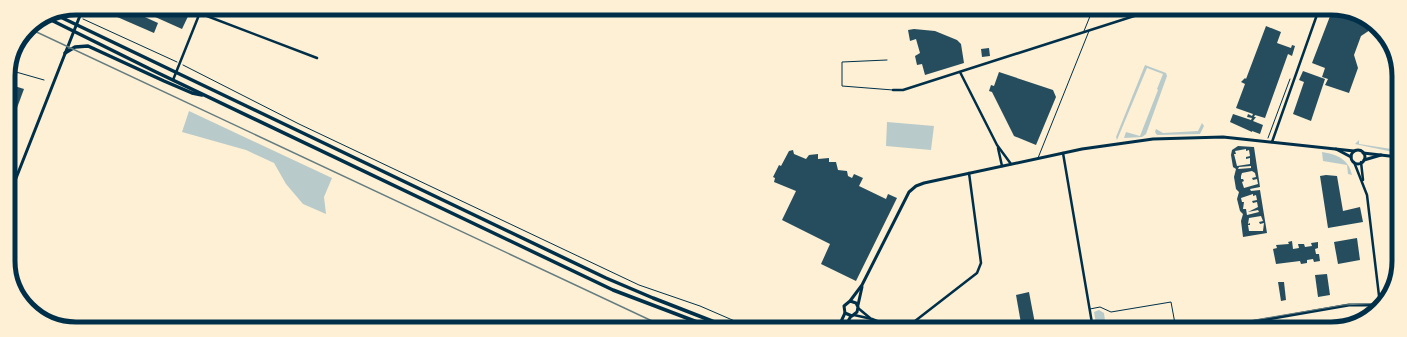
<svg xmlns="http://www.w3.org/2000/svg" width="1407" height="337" viewBox="0 0 1407 337" font-family="'DM Sans',sans-serif">
  <style>
    .green { fill: #b9caca }
    .building { fill: #264d5e; fill-rule: evenodd }
    .lines { fill: none; stroke-linecap: round; stroke-linejoin: round }
    .path { stroke: #003049; stroke-width: 1 }
    .service { stroke: #003049; stroke-width: 1 }
    .minor { stroke: #003049; stroke-width: 2.5 }
    .tertiary { stroke: #003049; stroke-width: 3 }
    .primary { stroke: #003049; stroke-width: 3.5 }
    .tram { stroke: #657d81; stroke-width: 1 }
    .rail { stroke: #657d81; stroke-width: 1.5 }
    .rim { fill: none; stroke: #003049; stroke-width: 5 }
  </style>
  <rect width="100%" height="100%" fill="#fdf0d5"/>
  <g class="green">
    <polygon points="1145,65 1166,73 1167,76 1146,134 1142,137 1124,138 1126,132 1140,136 1158,90 1157,89 1163,74 1147,68 1117,140 1116,137"/>
    <polygon points="189,111 332,178 324,197 326,214 303,204 286,184 274,163 246,150 182,132"/>
    <polygon points="887,122 934,126 931,150 886,146"/>
    <polygon points="1202,123 1204,126 1200,134 1157,135 1155,132 1156,129 1163,133 1198,131"/>
    <polygon points="1359,140 1359,144 1398,150 1398,153 1355,144"/>
    <path d="M1322,152C1336,154 1349,159 1352,175L1348,174L1347,165L1323,161Z"/>
    <polygon points="1099,310 1104,313 1106,329 1097,329 1094,312"/>
  </g>
  <g class="building">
    <polygon points="110,8 125,8 158,23 154,33 108,13"/>
    <polygon points="146,8 192,8 182,29 144,12"/>
    <polygon points="1328,9 1344,9 1373,25 1370,30 1361,36 1354,55 1358,68 1349,93 1325,85 1328,79 1322,77 1325,68 1312,63 1332,11"/>
    <polygon points="1266,26 1281,32 1277,43 1291,48 1292,45 1295,46 1292,56 1288,54 1265,118 1255,115 1254,117 1256,117 1253,121 1263,125 1260,134 1252,131 1252,132 1230,122 1233,114 1251,120 1252,118 1247,117 1248,114 1252,116 1253,114 1236,108 1245,84 1241,82 1245,78 1246,79"/>
    <polygon points="914,29 935,31 957,40 961,44 964,63 925,75 922,64 917,65 915,56 920,53 916,39 910,41 908,30"/>
    <polygon points="989,48 990,56 982,57 981,49"/>
    <polygon points="1303,71 1325,79 1311,121 1293,114 1304,82 1299,80"/>
    <polygon points="999,72 1053,90 1056,97 1036,145 1014,136 992,92 989,91 991,85 994,86"/>
    <polygon points="8,84 24,89 11,124 8,123"/>
    <path d="M1238,146L1254,147L1260,187L1250,189L1251,191L1260,190L1267,233L1243,237L1241,221L1243,214L1240,211L1237,199L1239,192L1236,189L1234,177L1236,169L1233,167L1231,155L1232,150ZM1246,149V151L1249,150L1250,156L1246,157V159L1250,158V164L1237,166L1234,154H1236L1235,151ZM1251,166V168L1238,169L1239,167ZM1252,171L1255,173L1256,177L1252,178L1253,180L1257,179L1258,184L1244,188L1242,182L1244,181L1243,179H1241V176L1242,173ZM1253,194V196L1256,195L1257,200L1252,201L1253,203L1257,202L1258,207L1248,212L1258,210L1259,212L1247,215L1246,209H1243L1244,202H1242L1241,198ZM1261,216L1263,221L1259,222L1260,224L1264,223L1263,231H1249L1248,225H1250V223L1248,224L1249,218Z"/>
    <polygon points="793,150 794,154 806,159 809,155 818,154 818,159 829,158 829,162 836,162 838,170 847,171 848,176 852,178 854,174 863,178 859,186 886,199 888,194 897,198 856,281 821,264 830,244 782,220 796,191 774,182 775,178 773,177 779,165 781,166 789,151"/>
    <polygon points="1326,175 1337,176 1343,211 1360,207 1363,222 1328,228 1320,176"/>
    <polygon points="1357,238 1360,260 1338,264 1334,242"/>
    <polygon points="1292,241 1293,249 1299,248 1298,244 1304,244 1305,247 1312,246 1311,243 1318,242 1318,248 1315,249 1316,254 1319,254 1320,261 1314,262 1313,259 1307,260 1307,263 1301,264 1300,261 1276,264 1273,249 1277,248 1276,245 1289,244 1288,242"/>
    <polygon points="1327,274 1330,295 1318,297 1315,275"/>
    <polygon points="1278,282 1284,282 1286,300 1281,301"/>
    <polygon points="1029,292 1036,329 1022,329 1016,295"/>
    <polygon points="765,320 782,328 764,328 761,327"/>
  </g>
  <g class="lines">
    <g class="path">
      <polyline points="67,10 75,14"/>
      <polyline points="83,19 177,62"/>
      <polyline points="183,65 299,124 639,285 700,306 737,322"/>
      <polyline points="1268,138 1290,79"/>
      <polyline points="741,325 748,328"/>
    </g>
    <g class="service">
      <polyline points="1084,31 1093,9"/>
      <polyline points="887,60 842,62 842,86 893,90"/>
      <polyline points="9,70 44,80"/>
      <polyline points="1038,158 1089,31"/>
      <polyline points="1090,309 1100,307 1111,312 1171,302 1176,329"/>
    </g>
    <g class="minor">
      <polyline points="199,13 317,58"/>
      <polyline points="960,72 997,145 1011,164"/>
      <polyline points="173,80 199,15 199,8"/>
      <polyline points="893,90 903,90 1156,9"/>
      <polyline points="1272,142 1319,9"/>
      <polyline points="998,148 1002,166"/>
      <polyline points="1063,153 1093,329"/>
      <polyline points="1354,162 1367,195 1380,304"/>
      <polyline points="1361,162 1363,180"/>
      <polyline points="858,308 870,318"/>
      <polyline points="854,315 872,319 895,328"/>
      <polyline points="906,328 977,273 981,263 969,173"/>
    </g>
    <g class="tertiary">
      <polyline points="1336,149 1351,157"/>
      <circle cx="1358" cy="157" r="7"/>
      <polyline points="1363,153 1398,157"/>
      <polyline points="1364,160 1381,155"/>
      <polyline points="9,196 83,8"/>
      <polyline points="850,301 856,303 858,307 857,312 852,316 845,313 844,306 850,301 862,285 909,192 916,186 924,183 1082,149 1153,139 1223,137 1354,151"/>
      <polyline points="858,305 862,287"/>
      <polyline points="838,328 845,313"/>
      <polyline points="844,328 851,316"/>
      <polyline points="1211,329 1349,305 1380,305"/>
    </g>
    <g class="primary">
      <polyline points="52,13 606,278 653,298 730,328"/>
      <polyline points="45,17 156,72 613,290 713,328"/>
      <polyline points="65,53 75,47 88,46 164,81 192,93 202,95"/>
    </g>
    <polyline class="tram" points="1201,329 1343,305 1381,303"/>
    <polyline class="rail" points="28,28 667,328"/>
  </g>
  <path d="M0 0H1407V337H0ZM76 15H1331A61 61 0 0 1 1392 76V261A61 61 0 0 1 1331 322H76A61 61 0 0 1 15 261V76A61 61 0 0 1 76 15Z" fill="#fdf0d5" fill-rule="evenodd"/>
  <path class="rim" d="M76 15H1331A61 61 0 0 1 1392 76V261A61 61 0 0 1 1331 322H76A61 61 0 0 1 15 261V76A61 61 0 0 1 76 15Z"/>
</svg>
